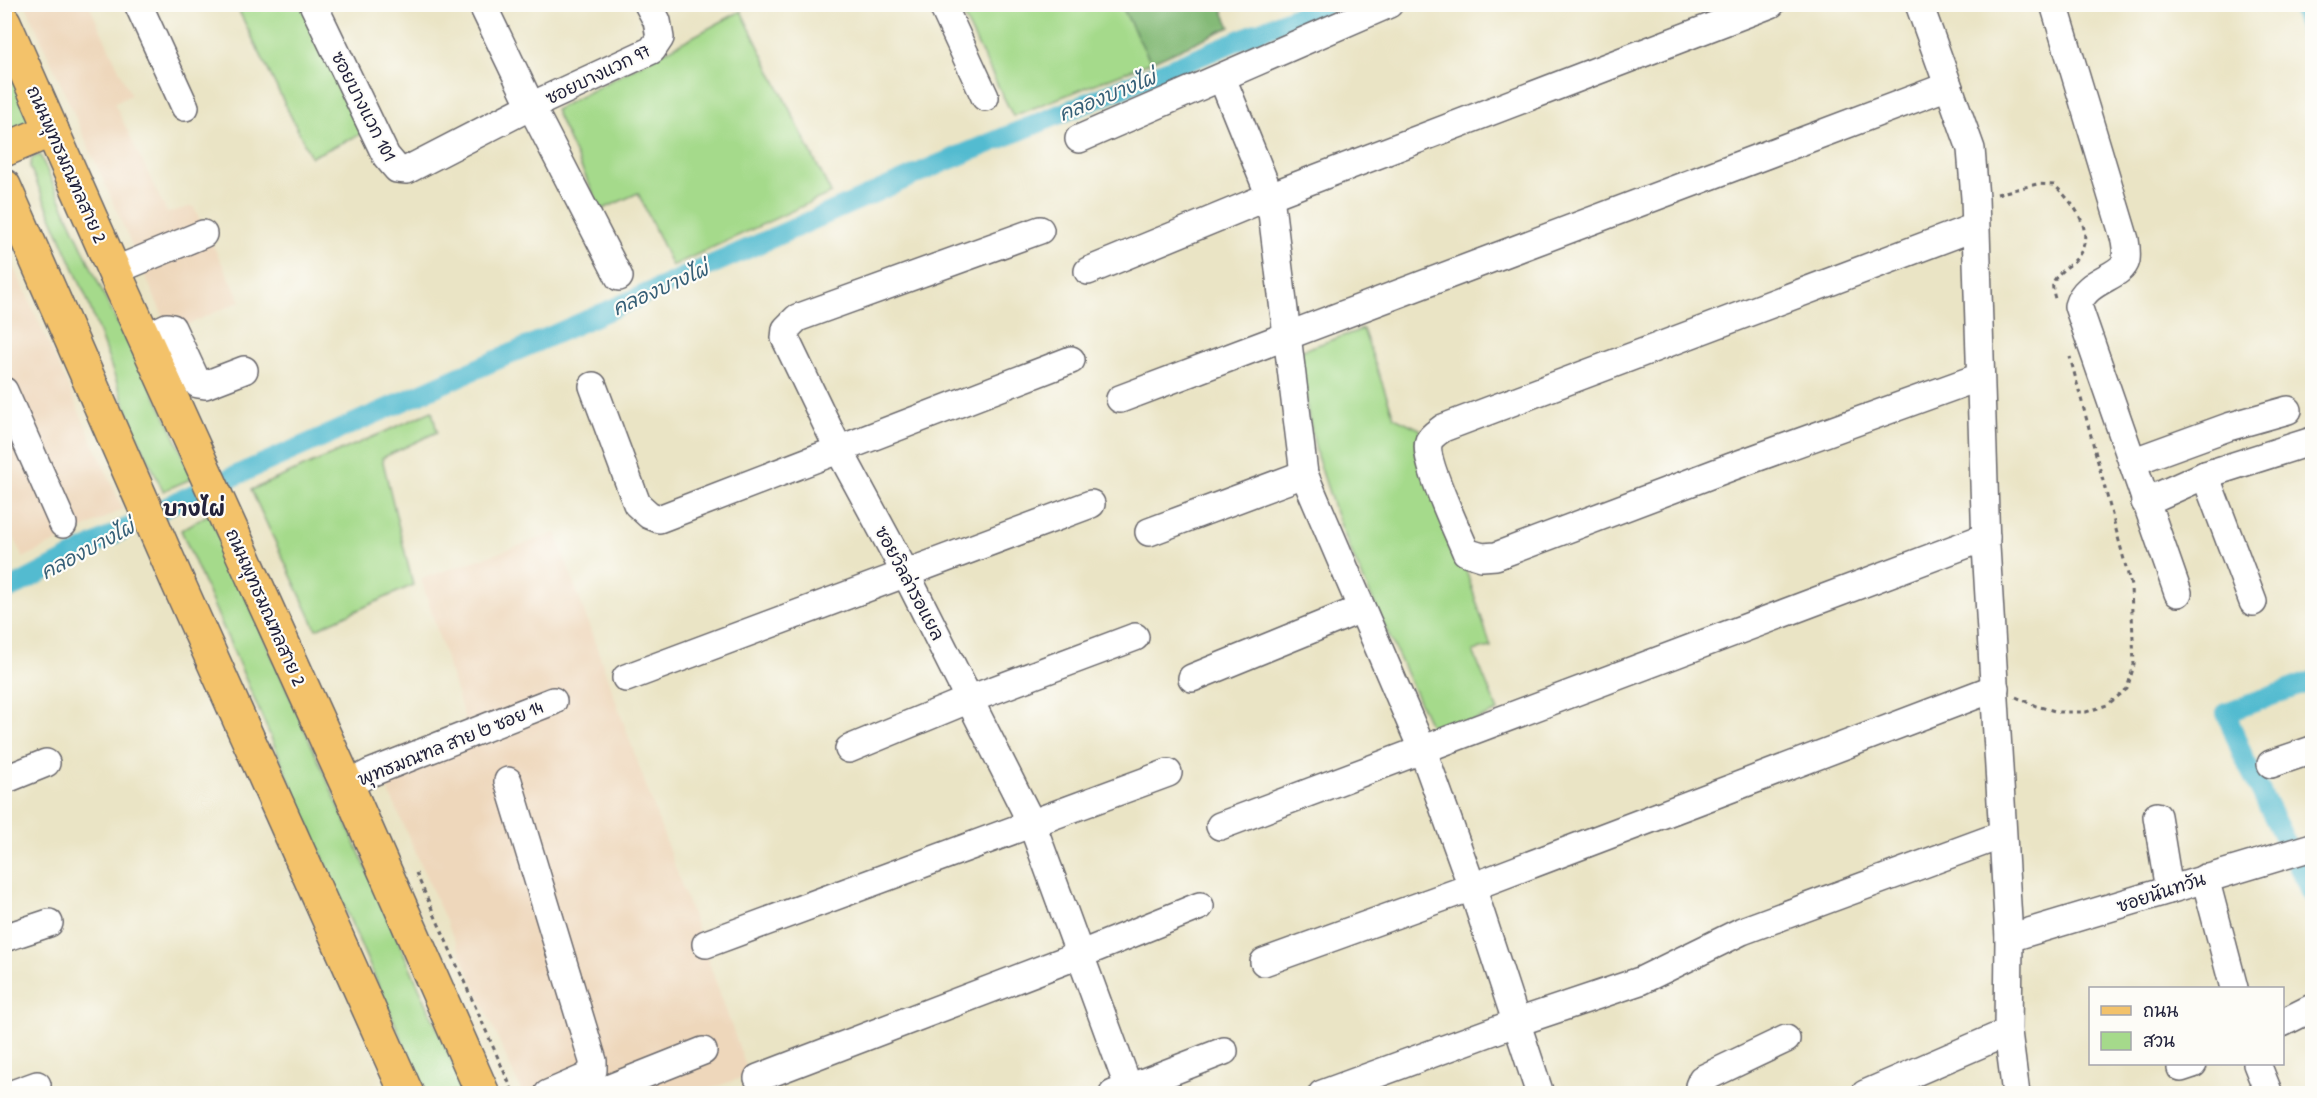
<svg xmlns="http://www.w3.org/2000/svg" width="2317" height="1098" viewBox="0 0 2317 1098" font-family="'Patrick Hand','Playpen Sans Thai',sans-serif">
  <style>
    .built { fill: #eed7bb }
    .green { fill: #a5da8b; stroke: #647e63; stroke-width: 1.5 }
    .forest { fill: #84ba77; stroke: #536e59; stroke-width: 1.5 }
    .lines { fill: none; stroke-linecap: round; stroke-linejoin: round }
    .canal { stroke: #53bbd0; stroke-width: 20 }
    .minor-casing { stroke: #68666b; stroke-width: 30 }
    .major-casing { stroke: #68666b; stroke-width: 36 }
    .path { stroke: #68666b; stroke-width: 3; stroke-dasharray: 4.5 4.5; stroke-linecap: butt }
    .minor { stroke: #fff; stroke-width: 27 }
    .major { stroke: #f3c26a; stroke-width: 33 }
    .labels { text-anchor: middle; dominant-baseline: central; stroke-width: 4.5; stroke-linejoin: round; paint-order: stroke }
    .street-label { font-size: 18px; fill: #22223b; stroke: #fdfcf7 }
    .water-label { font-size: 20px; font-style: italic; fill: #365f77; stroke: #fdfcf7 }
    .quarter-label { font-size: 21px; font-weight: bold; fill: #22223b; stroke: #fdfcf7 }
  </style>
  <rect width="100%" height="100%" fill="#fdfcf7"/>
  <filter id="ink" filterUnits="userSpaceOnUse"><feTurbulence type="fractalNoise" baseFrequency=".0167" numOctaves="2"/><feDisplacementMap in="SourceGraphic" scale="12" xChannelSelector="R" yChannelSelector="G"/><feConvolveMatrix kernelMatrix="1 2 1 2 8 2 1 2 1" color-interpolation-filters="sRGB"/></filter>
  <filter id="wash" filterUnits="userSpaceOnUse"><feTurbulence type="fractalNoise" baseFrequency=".008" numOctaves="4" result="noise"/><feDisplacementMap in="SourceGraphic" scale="24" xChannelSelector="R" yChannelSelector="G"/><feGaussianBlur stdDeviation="1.35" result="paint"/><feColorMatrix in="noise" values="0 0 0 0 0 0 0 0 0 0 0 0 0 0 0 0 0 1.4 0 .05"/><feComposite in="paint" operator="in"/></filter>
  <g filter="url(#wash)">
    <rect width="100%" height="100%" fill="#eae4c5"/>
    <g class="built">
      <polygon points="26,5 89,5 131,95 114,103 167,213 193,206 241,301 170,332"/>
      <polygon points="4,244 123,509 23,558 5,516"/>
      <polygon points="556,533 749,1075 698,1093 522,1093 373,756 467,726 421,579"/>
    </g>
    <g class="green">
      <polygon points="236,5 303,5 366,132 311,157"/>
      <polygon points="958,5 1121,5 1151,62 1013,116"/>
      <polygon points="741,11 831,193 672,266 638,193 601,210 555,110"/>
      <polygon points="4,42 41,128 5,138"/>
      <polygon points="40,155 109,306 169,423 193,478 163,491 132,425 87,299 30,167 32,158"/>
      <polygon points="1363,329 1394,417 1420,429 1491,647 1473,651 1498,711 1435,736 1354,559 1333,505 1317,456 1307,409 1300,351"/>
      <polygon points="432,411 437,432 382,458 413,585 316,629 251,490"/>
      <polygon points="209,514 466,1093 425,1093 181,530"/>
    </g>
    <polygon class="forest" points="1121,5 1220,5 1230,27 1151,62"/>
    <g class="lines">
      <g class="canal">
        <polyline points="2301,4 2312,40"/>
        <polyline points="4,592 178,501 937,165 1326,4"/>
        <polyline points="2312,681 2226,713 2243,756 2312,894"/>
      </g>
    </g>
  </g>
  <g filter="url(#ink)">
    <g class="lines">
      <defs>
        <g id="minor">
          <polyline points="138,4 185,107"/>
          <polyline points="313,4 386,156 397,169 407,170 531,106 652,50 660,38 657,21 648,4"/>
          <polyline points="482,4 531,106 619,277"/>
          <polyline points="942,4 985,97"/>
          <polyline points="1919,4 1971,149 1975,198 1986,546 2009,938 2008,1032 2016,1094"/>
          <path d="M2054,4L2125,240C2126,246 2127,253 2126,260C2122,278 2085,279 2078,306L2178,593"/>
          <polyline points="1222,78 1270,196 1304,474 1423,751 1472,887 1540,1094"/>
          <polyline points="1079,139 1389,4"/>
          <path d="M1975,227L1443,428C1438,432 1432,435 1429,441C1422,458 1458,532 1466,552L1482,557L1496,556L1731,467L1980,377"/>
          <polyline points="1040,230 797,318 786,329 785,338 839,450 906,574 1032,824 1131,1094"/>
          <polyline points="114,271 203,234"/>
          <polyline points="1088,271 1270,196 1771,4"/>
          <polyline points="144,338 167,327 172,328 198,384 205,385 244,370"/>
          <polyline points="593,386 637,504 649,515 659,519 1071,360"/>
          <polyline points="4,391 63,524"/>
          <polyline points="1120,399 1948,86"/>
          <polyline points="2132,462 2228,427 2288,410"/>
          <polyline points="2205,475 2253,602"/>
          <polyline points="2145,502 2205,475 2312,441"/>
          <polyline points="1149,532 1304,474"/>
          <polyline points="626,678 1091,504"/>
          <polyline points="1192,678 1361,609"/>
          <polyline points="849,749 970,699 1135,637"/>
          <polyline points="2271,764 2312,750"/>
          <polyline points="4,780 46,763"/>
          <polyline points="508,781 593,1061 593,1070 585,1078 548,1094"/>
          <polyline points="347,785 370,773 553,701"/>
          <polyline points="2157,816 2169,890"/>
          <polyline points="1220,826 1986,537"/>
          <polyline points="2205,878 2234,988"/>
          <polyline points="4,938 49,923"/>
          <polyline points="2009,938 2312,847"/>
          <polyline points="706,944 1168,773"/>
          <polyline points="1264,962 1472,887 1995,688"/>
          <polyline points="2282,1023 2312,1008"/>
          <polyline points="2257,1064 2269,1094"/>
          <polyline points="2181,1068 2193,1064"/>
          <polyline points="758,1078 1079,955 1200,906"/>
          <polyline points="12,1094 37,1085"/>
          <polyline points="595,1094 703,1051"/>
          <polyline points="1113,1094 1224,1051"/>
          <polyline points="1322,1094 1518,1022 1640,981 1742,931 2002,835"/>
          <polyline points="1699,1094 1699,1086 1702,1079 1786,1039"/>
          <polyline points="1865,1094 2008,1032"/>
        </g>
        <g id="major">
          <polyline points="4,22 114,271 347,785 483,1094"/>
          <polyline points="4,150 52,130"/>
          <polyline points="4,186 176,578 407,1094"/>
        </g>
      </defs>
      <use href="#minor" class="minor-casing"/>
      <use href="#major" class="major-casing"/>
      <g class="path">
        <path d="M1997,194L2037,184L2054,185C2074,203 2098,233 2076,259C2069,267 2057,272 2053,283C2052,289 2054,295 2056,302"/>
        <polyline points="2016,697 2036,706 2059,712 2086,712 2107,705 2127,689 2134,665 2131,586 2070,357"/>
        <polyline points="416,873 514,1094"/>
      </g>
      <use href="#minor" class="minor"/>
      <use href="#major" class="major"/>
    </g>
  </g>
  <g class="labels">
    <g class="street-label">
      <text transform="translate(598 74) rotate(-26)">ซอยบางแวก 97</text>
      <text transform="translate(364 106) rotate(63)">ซอยบางแวก 101</text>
      <text transform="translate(67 164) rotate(66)">ถนนพุทธมณฑลสาย 2</text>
      <text transform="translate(910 583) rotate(62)">ซอยวิลล่ารอแยล</text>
      <text transform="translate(266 607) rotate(66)">ถนนพุทธมณฑลสาย 2</text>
      <text transform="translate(450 743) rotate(-22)">พุทธมณฑล สาย ๒ ซอย 14</text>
      <text transform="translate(2161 892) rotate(-18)">ซอยนันทวัน</text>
    </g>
    <g class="water-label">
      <text transform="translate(1107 95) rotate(-22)">คลองบางไผ่</text>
      <text transform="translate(660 288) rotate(-24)">คลองบางไผ่</text>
      <text transform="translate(87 549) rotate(-28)">คลองบางไผ่</text>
    </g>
    <g class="quarter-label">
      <text x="194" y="508">บางไผ่</text>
    </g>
  </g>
  <rect width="2317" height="1098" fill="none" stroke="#fdfcf7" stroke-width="24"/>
  <rect x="2089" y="987" width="195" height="78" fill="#fdfcf7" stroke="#a5a5ac" stroke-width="1.5"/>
  <rect x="2101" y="1006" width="30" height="9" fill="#f3c26a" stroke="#a5a5ac" stroke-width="1.5"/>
  <text x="2143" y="1017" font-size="18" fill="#22223b">ถนน</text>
  <rect x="2101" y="1032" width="30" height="18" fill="#a5da8b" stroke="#a5a5ac" stroke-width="1.5"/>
  <text x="2143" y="1047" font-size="18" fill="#22223b">สวน</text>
</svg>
